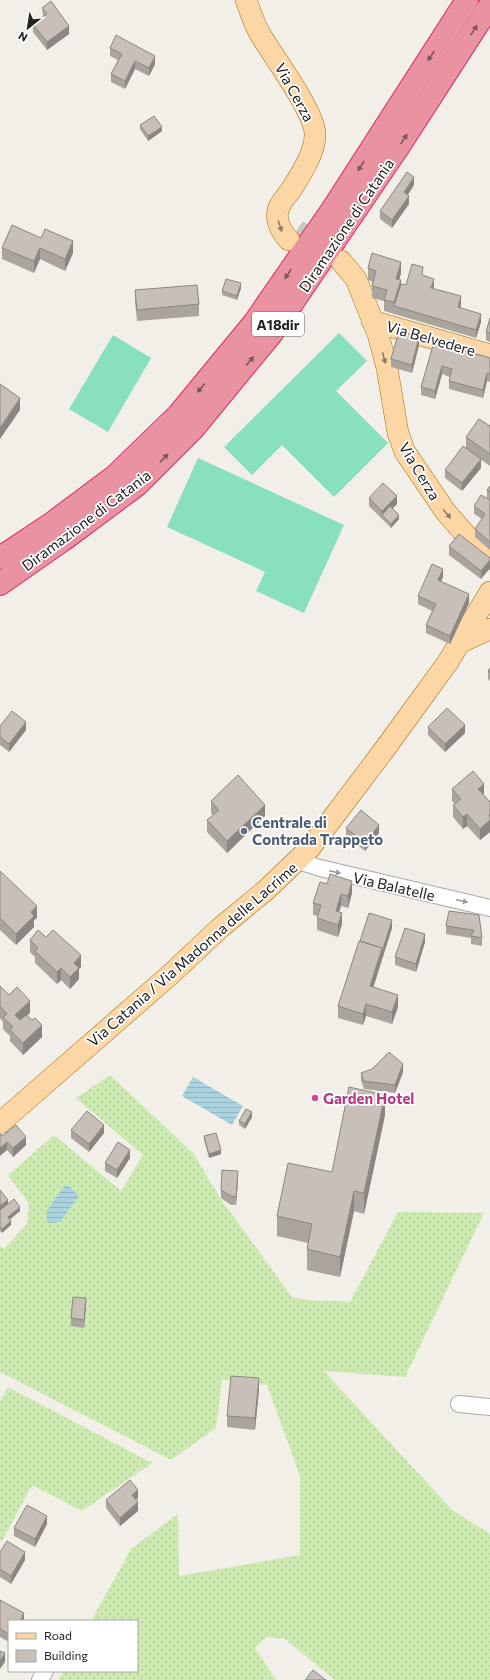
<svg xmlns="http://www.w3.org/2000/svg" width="490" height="1680" viewBox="0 0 490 1680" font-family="Commissioner,sans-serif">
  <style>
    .grass { fill: url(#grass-dots) }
    .pitch { fill: #88e0be }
    .water { fill: url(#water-rules) }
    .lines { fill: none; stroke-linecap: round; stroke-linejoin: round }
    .major-tunnel { stroke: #c8c6c1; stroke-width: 21; stroke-dasharray: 21 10; stroke-linecap: butt }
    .minor-casing { stroke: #a9a9a9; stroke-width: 18 }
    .major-casing { stroke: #a06b00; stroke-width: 22 }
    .highway-casing { stroke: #dc2a67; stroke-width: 24 }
    .minor { stroke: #fff; stroke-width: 16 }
    .major { stroke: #fcd6a4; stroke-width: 21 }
    .highway { stroke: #e892a2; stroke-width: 22 }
    .wall { fill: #aba49e }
    .shaded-wall { fill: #8b8681 }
    .building { fill: #c7bfb8; stroke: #8b8681 }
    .oneway { fill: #7b545c }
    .oneway2 { fill: #8f7c63 }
    .oneway3 { fill: #9c9c9c }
    .service-dot { fill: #5c6f8a; stroke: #fff; stroke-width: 1.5 }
    .hotel-dot { fill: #d1479c; stroke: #fff; stroke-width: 1.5 }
    .labels { text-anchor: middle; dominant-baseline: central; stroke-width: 3.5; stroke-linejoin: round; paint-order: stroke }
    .shield { fill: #fff; stroke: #646464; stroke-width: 1 }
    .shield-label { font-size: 14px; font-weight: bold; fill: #222 }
    .street-label { font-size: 15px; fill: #222; stroke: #fff }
    .service-label { font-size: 15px; font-weight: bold; fill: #4e5e75; stroke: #fff; text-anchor: start }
    .hotel-label { font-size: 15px; font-weight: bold; fill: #b23c85; stroke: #fff; text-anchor: start }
  </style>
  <defs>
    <pattern id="grass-dots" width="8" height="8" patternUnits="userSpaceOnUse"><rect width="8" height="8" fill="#cdebb0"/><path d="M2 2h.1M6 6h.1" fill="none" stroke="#b0c997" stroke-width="1.8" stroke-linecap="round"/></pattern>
    <pattern id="water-rules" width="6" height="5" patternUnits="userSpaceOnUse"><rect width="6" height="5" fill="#aad3df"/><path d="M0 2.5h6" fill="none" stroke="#92b5bf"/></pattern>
  </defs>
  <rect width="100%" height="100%" fill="#f2efe9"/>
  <g class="grass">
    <path d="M110,1075L193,1153L220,1198L292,1297C309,1302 331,1300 350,1302L398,1212L484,1213L405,1377L324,1371L452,1510L490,1534V1680H335L285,1639L267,1637L255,1648L276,1680H59L64,1671H137V1621H91L131,1549L178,1514L179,1576L300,1555V1476L267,1385L222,1380L216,1428L171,1460L0,1372V1246L4,1249L27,1224L29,1204L8,1175L54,1135L121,1191L143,1155L76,1098Z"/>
    <polygon points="8,1387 152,1463 82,1511 32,1485 2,1541 0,1540 0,1401"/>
  </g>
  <g class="pitch">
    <polygon points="339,333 367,361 336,391 388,443 334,497 282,445 252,475 224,447"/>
    <polygon points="113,335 151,358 108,432 69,409"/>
    <polygon points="198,458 344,525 304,613 256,591 265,572 167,527"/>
  </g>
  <g class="water">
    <polygon points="193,1077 243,1106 232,1125 182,1096"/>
    <polygon points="65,1185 70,1187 79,1196 60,1222 49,1223 46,1217 48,1213 46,1212"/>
  </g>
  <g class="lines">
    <g class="major-tunnel">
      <polyline points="297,230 326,250"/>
      <polyline points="306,252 332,270"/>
    </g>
    <defs>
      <g id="minor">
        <polyline points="298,861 320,868 490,908"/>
        <polyline points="459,1404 490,1407"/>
        <polyline points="40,1680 45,1671"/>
      </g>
      <g id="major">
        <path d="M246,0C250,11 254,23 260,34C272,55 316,113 315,135C315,153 301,174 291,190C287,195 282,201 279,207C274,219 281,232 289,240"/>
        <polyline points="341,261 356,279 378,334 387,368 398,433 405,452 445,511 472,542 490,559"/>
        <polyline points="372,321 490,355"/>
        <polyline points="459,643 490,629"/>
        <polyline points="0,1123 171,974 220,928 265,891 310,848 384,750 448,662 490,592"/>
      </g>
      <g id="highway">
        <polyline points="0,558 51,524 115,476 179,414 254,323 334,207 467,0"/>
        <polyline points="0,584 63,540 137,485 193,429 272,333 399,146 490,5"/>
      </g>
    </defs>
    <use href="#minor" class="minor-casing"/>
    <use href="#major" class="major-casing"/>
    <use href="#highway" class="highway-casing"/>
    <use href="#minor" class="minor"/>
    <use href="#major" class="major"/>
    <use href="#highway" class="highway"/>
  </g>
  <g class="wall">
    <polygon points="42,8 69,34 47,50 33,32 33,24 43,16"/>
    <polygon points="110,48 155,64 149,76 135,69 125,89 111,82 111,74 118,60 110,56"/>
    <polygon points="140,125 162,131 148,141 140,129"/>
    <polygon points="414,185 408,195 409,204 392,228 380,219 380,211"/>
    <polygon points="12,225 73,253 65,271 40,259 34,273 2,259 2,248"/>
    <polygon points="368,268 401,273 399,280 401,284 406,285 423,276 434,287 433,288 461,305 460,308 481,322 476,338 384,311 384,301 372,298 372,286 373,282 368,280"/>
    <polygon points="241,288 237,300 222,295 222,291"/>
    <polygon points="135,290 199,304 199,316 137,321 135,302"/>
    <polygon points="490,318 490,342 486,340 486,332"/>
    <polygon points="434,342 490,358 490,382 487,381 483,398 449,389 449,381 450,377 442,374 435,399 421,395 421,387"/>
    <polygon points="419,345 412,373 391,367 391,359"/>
    <polygon points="490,426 490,466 476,456 481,468 462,491 445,478 445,470 466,448 466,437"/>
    <polygon points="490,486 490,500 487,498 487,490"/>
    <polygon points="369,498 397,504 393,508 399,519 391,528 369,506"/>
    <polygon points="490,500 490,550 475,537 475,529 482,519 474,514 474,506"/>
    <polygon points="449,546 490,558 490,568 481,579 449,555"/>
    <polygon points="443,577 441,582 469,603 450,644 426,633 426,625 432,611 418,604 418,596"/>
    <polygon points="490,668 490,681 488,679 488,671"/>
    <polygon points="0,726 26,730 9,752 0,745"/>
    <polygon points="428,727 465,733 445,752 428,735"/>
    <polygon points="452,789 484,795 490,802 490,832 480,840 467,826 463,829 453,817 453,805 455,804 452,801"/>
    <polygon points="211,801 265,816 227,853 207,832 207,820 213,815 211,813"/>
    <polygon points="346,828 379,833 365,851 346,836"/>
    <polygon points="0,871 37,918 34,920 34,927 16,945 0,930"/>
    <polygon points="320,882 352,893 348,908 341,906 339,912 342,924 338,937 317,930 317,918 318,916 313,915 313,903"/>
    <polygon points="479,915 482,938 482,946 471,944 471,938 446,934 446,926"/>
    <polygon points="392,928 373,987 398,1007 392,1024 366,1016 363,1025 338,1018 338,1006 360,941"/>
    <polygon points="30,940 81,967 79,969 79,979 70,989 61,980 57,984 35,963 35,957 30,952"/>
    <polygon points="425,942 416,972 395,965 395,957"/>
    <polygon points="0,986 9,995 30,1013 27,1015 42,1037 23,1055 10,1041 10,1036 3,1029 3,1022 0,1018"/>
    <polygon points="403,1072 395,1093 364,1089 361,1081 361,1073"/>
    <polygon points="385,1115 364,1214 354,1211 340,1277 307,1270 307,1249 308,1243 277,1236 277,1216 332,1172"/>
    <polygon points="252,1117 245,1129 239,1125 239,1121"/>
    <polygon points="71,1130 104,1133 89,1152 71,1138"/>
    <polygon points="2,1136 26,1145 13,1157 7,1150"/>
    <polygon points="204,1136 221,1154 209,1158 204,1140"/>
    <polygon points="130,1158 117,1178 105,1171 105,1163"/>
    <polygon points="238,1180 236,1205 231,1205 221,1198 221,1190"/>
    <polygon points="0,1190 8,1204 20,1211 10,1219 11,1225 2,1233 0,1231"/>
    <polygon points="86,1306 84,1328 71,1326 71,1318"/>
    <polygon points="259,1390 255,1430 227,1427 227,1416"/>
    <polygon points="138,1498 136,1500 138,1511 120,1526 106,1508 106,1500"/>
    <polygon points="47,1524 35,1547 14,1536 14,1528"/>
    <polygon points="0,1552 25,1560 11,1584 0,1577"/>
    <polygon points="0,1600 24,1621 9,1621 9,1642 0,1637"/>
  </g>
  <g class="shaded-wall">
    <polygon points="69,26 69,34 47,50 47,42"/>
    <polygon points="155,56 155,64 149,76 149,68"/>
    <polygon points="135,61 135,69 125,89 125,81"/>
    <polygon points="162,127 162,131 148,141 148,136"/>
    <polygon points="414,177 414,185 404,200 404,192"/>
    <polygon points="409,196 409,204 392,228 392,220"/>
    <polygon points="73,241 73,253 65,271 65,259"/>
    <polygon points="40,248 40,259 34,273 34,261"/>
    <polygon points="401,262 401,273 396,291 396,279"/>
    <polygon points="434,279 434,287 431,296 431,288"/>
    <polygon points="401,280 401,292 394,306 394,302"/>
    <polygon points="241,283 241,288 237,300 237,296"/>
    <polygon points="461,296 461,305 458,315 458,307"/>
    <polygon points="481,314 481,322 476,338 476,330"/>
    <polygon points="419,337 419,345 412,373 412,365"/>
    <polygon points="442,366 442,374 435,399 435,391"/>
    <polygon points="487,373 487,381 483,398 483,390"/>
    <polygon points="20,398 20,410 0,439 0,428"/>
    <polygon points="481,459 481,468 462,491 462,483"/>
    <polygon points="397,496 397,504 384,517 382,515 382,519 382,511"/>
    <polygon points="399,515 399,519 391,528 391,524"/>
    <polygon points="490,560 490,568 481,579 481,571"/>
    <polygon points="443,569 443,577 438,589 438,580"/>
    <polygon points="469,594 469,603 450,644 450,636"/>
    <polygon points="26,722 26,730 9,752 9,744"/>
    <polygon points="465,725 465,733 445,752 445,744"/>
    <polygon points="484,784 484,795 478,789"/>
    <polygon points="265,805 265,816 227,853 227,841"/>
    <polygon points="467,814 467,826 463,829 463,817"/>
    <polygon points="490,814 490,832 480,840 480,829"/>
    <polygon points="379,825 379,833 365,851 365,843"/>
    <polygon points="352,881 352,893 348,908 348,896"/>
    <polygon points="341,894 341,906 336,923 336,911"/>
    <polygon points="37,906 37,918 34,920 34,927 16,945 16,934 31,912"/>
    <polygon points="342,913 342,924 338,937 338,925"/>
    <polygon points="392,920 392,928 370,998 370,986"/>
    <polygon points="425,934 425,942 416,972 416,964"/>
    <polygon points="81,955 81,967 79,969 79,979 70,989 70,977 74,963"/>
    <polygon points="61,968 61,980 57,984 57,972"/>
    <polygon points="398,995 398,1007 392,1024 392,1012"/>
    <polygon points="30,1001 30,1013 15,1027 15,1015"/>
    <polygon points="366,1004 366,1016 363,1025 363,1014"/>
    <polygon points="42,1025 42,1037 23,1055 23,1043"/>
    <polygon points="403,1064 403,1072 395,1093 395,1085"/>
    <polygon points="385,1095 385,1115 364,1214 364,1193"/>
    <polygon points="252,1112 252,1117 245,1129 245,1124"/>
    <polygon points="104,1125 104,1133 89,1152 89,1144"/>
    <polygon points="26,1137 26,1145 13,1157 13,1148"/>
    <polygon points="7,1142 7,1150 0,1156 0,1148"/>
    <polygon points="130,1150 130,1158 117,1178 117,1170"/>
    <polygon points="221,1150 221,1154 209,1158 209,1154"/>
    <polygon points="238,1171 238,1180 236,1205 236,1197"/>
    <polygon points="354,1191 354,1211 340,1277 340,1257"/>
    <polygon points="8,1200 8,1208 0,1214 0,1206"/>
    <polygon points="20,1207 20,1211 8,1221 8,1217"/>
    <polygon points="11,1221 11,1225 2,1233 2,1229"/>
    <polygon points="86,1298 86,1306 84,1328 84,1320"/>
    <polygon points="259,1378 259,1390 255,1430 255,1418"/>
    <polygon points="138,1490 138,1498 132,1503 132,1495"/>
    <polygon points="138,1502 138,1511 120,1526 120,1518"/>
    <polygon points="47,1516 47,1524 35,1547 35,1539"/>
    <polygon points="25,1552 25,1560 11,1584 11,1576"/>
    <polygon points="24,1613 24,1621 20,1621"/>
    <polygon points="5,1653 5,1662 0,1669 0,1661"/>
  </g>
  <g class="building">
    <polygon points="51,1 69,26 47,42 33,24 47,14 42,8"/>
    <polygon points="116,35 155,56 149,68 135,61 125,81 111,74 122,54 110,48"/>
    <polygon points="154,116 162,127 148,136 140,125"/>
    <polygon points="407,172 414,177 404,192 409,196 392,220 380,211"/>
    <polygon points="12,225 41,238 45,229 73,241 65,259 40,248 34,261 2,248"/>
    <polygon points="372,253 401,262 396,279 401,280 394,302 384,300 387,290 372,286 376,271 368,268"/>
    <polygon points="412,264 423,267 422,275 434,279 431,288 461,296 458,307 481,314 476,330 394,306 401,284 406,285"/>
    <polygon points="226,279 241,283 237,296 222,291"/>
    <polygon points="197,285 199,304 137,310 135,290"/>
    <polygon points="490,318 490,333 486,332"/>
    <polygon points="399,331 419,337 412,365 391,359"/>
    <polygon points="434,342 490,358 490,374 487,373 483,390 449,381 452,369 442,366 435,391 421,387"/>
    <polygon points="0,384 20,398 0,428"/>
    <polygon points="479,419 490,426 490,454 466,437"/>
    <polygon points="463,446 481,459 462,483 445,470"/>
    <polygon points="383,483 397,496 382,511 369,498"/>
    <polygon points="490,486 490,492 487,490"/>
    <polygon points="481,495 490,500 490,542 475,529 485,514 474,506"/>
    <polygon points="390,506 399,515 391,524 382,515"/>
    <polygon points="459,534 490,558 490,560 481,571 449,546"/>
    <polygon points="432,564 443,569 438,580 469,594 450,636 426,625 436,604 418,596"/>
    <polygon points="490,668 490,673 488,671"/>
    <polygon points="447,708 465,725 445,744 428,727"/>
    <polygon points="12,711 26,722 9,744 0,737 0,726"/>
    <polygon points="473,771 484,784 478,789 490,802 490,814 489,815 490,817 490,820 480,829 467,814 463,817 453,805 461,799 452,789"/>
    <polygon points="238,775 265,805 227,841 207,820 219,810 211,801"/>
    <polygon points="361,810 379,825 365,843 346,828"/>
    <polygon points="0,871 37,906 31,912 34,916 16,934 0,918"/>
    <polygon points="330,874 352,881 348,896 341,894 336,911 342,913 338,925 317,918 321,905 313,903 320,882 327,884"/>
    <polygon points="449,911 479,915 482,938 471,936 474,930 446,926"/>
    <polygon points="369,913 392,920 382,952 382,948 360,941"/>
    <polygon points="405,928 425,934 416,964 395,957"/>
    <polygon points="38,930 46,937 53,930 81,955 74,963 79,968 70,977 61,968 57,972 35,951 38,948 30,940"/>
    <polygon points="359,941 382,948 370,986 398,995 392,1012 366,1004 363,1014 338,1006"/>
    <polygon points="0,986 9,995 17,987 30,1001 15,1015 20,1020 26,1015 32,1020 35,1018 42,1025 23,1043 10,1030 13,1027 3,1017 7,1014 0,1006"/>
    <polygon points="389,1052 403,1064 395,1085 364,1081 361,1073 372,1069"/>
    <polygon points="349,1087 385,1095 364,1193 354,1191 340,1257 307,1249 312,1224 277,1216 288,1163 332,1172"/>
    <polygon points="246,1109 252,1112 245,1124 239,1121"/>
    <polygon points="87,1111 104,1125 89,1144 71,1130"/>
    <polygon points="16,1125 26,1137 13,1148 7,1142 0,1148 0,1134 2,1136"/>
    <polygon points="216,1133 221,1150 209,1154 204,1136"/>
    <polygon points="118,1142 130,1150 117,1170 105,1163"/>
    <polygon points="222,1170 238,1171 236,1197 231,1196 221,1190"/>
    <polygon points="0,1190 8,1200 0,1206"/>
    <polygon points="14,1199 20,1207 8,1217 11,1221 2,1229 0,1227 0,1210"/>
    <polygon points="73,1297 86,1298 84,1320 71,1318"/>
    <polygon points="231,1376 259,1378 255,1418 227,1416"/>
    <polygon points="130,1480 138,1490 132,1495 138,1502 120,1518 106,1500"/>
    <polygon points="27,1505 47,1516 35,1539 14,1528"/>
    <polygon points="7,1541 25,1552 11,1576 0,1569 0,1552"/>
    <polygon points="0,1600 24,1613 20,1621 9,1621 9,1634 0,1629"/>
    <polygon points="0,1651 5,1653 0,1661"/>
    <polygon points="313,1670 326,1680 305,1680"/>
  </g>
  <defs><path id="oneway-solid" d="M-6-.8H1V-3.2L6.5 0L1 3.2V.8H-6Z"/></defs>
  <g class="oneway">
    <use href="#oneway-solid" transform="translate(474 30) rotate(-57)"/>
    <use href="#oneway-solid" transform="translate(431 56) rotate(123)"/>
    <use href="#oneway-solid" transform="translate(404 139) rotate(-57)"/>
    <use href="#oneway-solid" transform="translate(361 166) rotate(123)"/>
    <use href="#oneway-solid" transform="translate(288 274) rotate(124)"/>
    <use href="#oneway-solid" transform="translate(250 361) rotate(-50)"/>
    <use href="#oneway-solid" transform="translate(201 388) rotate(130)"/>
    <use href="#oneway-solid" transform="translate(164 458) rotate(-45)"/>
  </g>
  <g class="oneway2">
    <use href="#oneway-solid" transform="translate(280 226) rotate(72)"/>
    <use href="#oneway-solid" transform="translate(384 358) rotate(75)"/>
    <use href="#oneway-solid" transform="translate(447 514) rotate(50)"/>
  </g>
  <g class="oneway3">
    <use href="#oneway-solid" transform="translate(335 872) rotate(13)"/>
    <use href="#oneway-solid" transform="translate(462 901) rotate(13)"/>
  </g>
  <circle class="service-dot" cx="244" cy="831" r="4"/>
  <circle class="hotel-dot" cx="315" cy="1098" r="4"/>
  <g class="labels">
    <rect class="shield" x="252" y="312" width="52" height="24" rx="3"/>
    <g class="shield-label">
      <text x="278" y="324">A18dir</text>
    </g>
    <g class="street-label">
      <text transform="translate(295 92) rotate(61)">Via Cerza</text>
      <text transform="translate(346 225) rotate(-56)">Diramazione di Catania</text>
      <text transform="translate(431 338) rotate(16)">Via Belvedere</text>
      <text transform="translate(420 471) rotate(59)">Via Cerza</text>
      <text transform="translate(86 520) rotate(-37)">Diramazione di Catania</text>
      <text transform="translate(394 886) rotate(13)">Via Balatelle</text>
      <text transform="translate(192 954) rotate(-41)">Via Catania / Via Madonna delle Lacrime</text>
    </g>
    <g class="service-label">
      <text x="252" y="822">Centrale di<tspan x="252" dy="17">Contrada Trappeto</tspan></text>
    </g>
    <g class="hotel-label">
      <text x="323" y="1098">Garden Hotel</text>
    </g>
  </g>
  <rect x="8" y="1620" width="130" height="52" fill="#ffffff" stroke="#a7a7a7"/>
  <rect x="16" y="1633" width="20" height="6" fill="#fcd6a4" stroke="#a7a7a7"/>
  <text x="44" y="1640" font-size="12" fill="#222222">Road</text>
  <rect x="16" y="1650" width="20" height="12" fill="#c7bfb8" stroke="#a7a7a7"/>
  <text x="44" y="1660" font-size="12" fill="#222222">Building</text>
  <g transform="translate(28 28) rotate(210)" stroke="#ffffff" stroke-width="3" paint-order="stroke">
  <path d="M0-3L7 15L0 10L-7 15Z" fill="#222222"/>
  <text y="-6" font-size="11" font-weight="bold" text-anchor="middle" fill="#222222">N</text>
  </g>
</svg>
